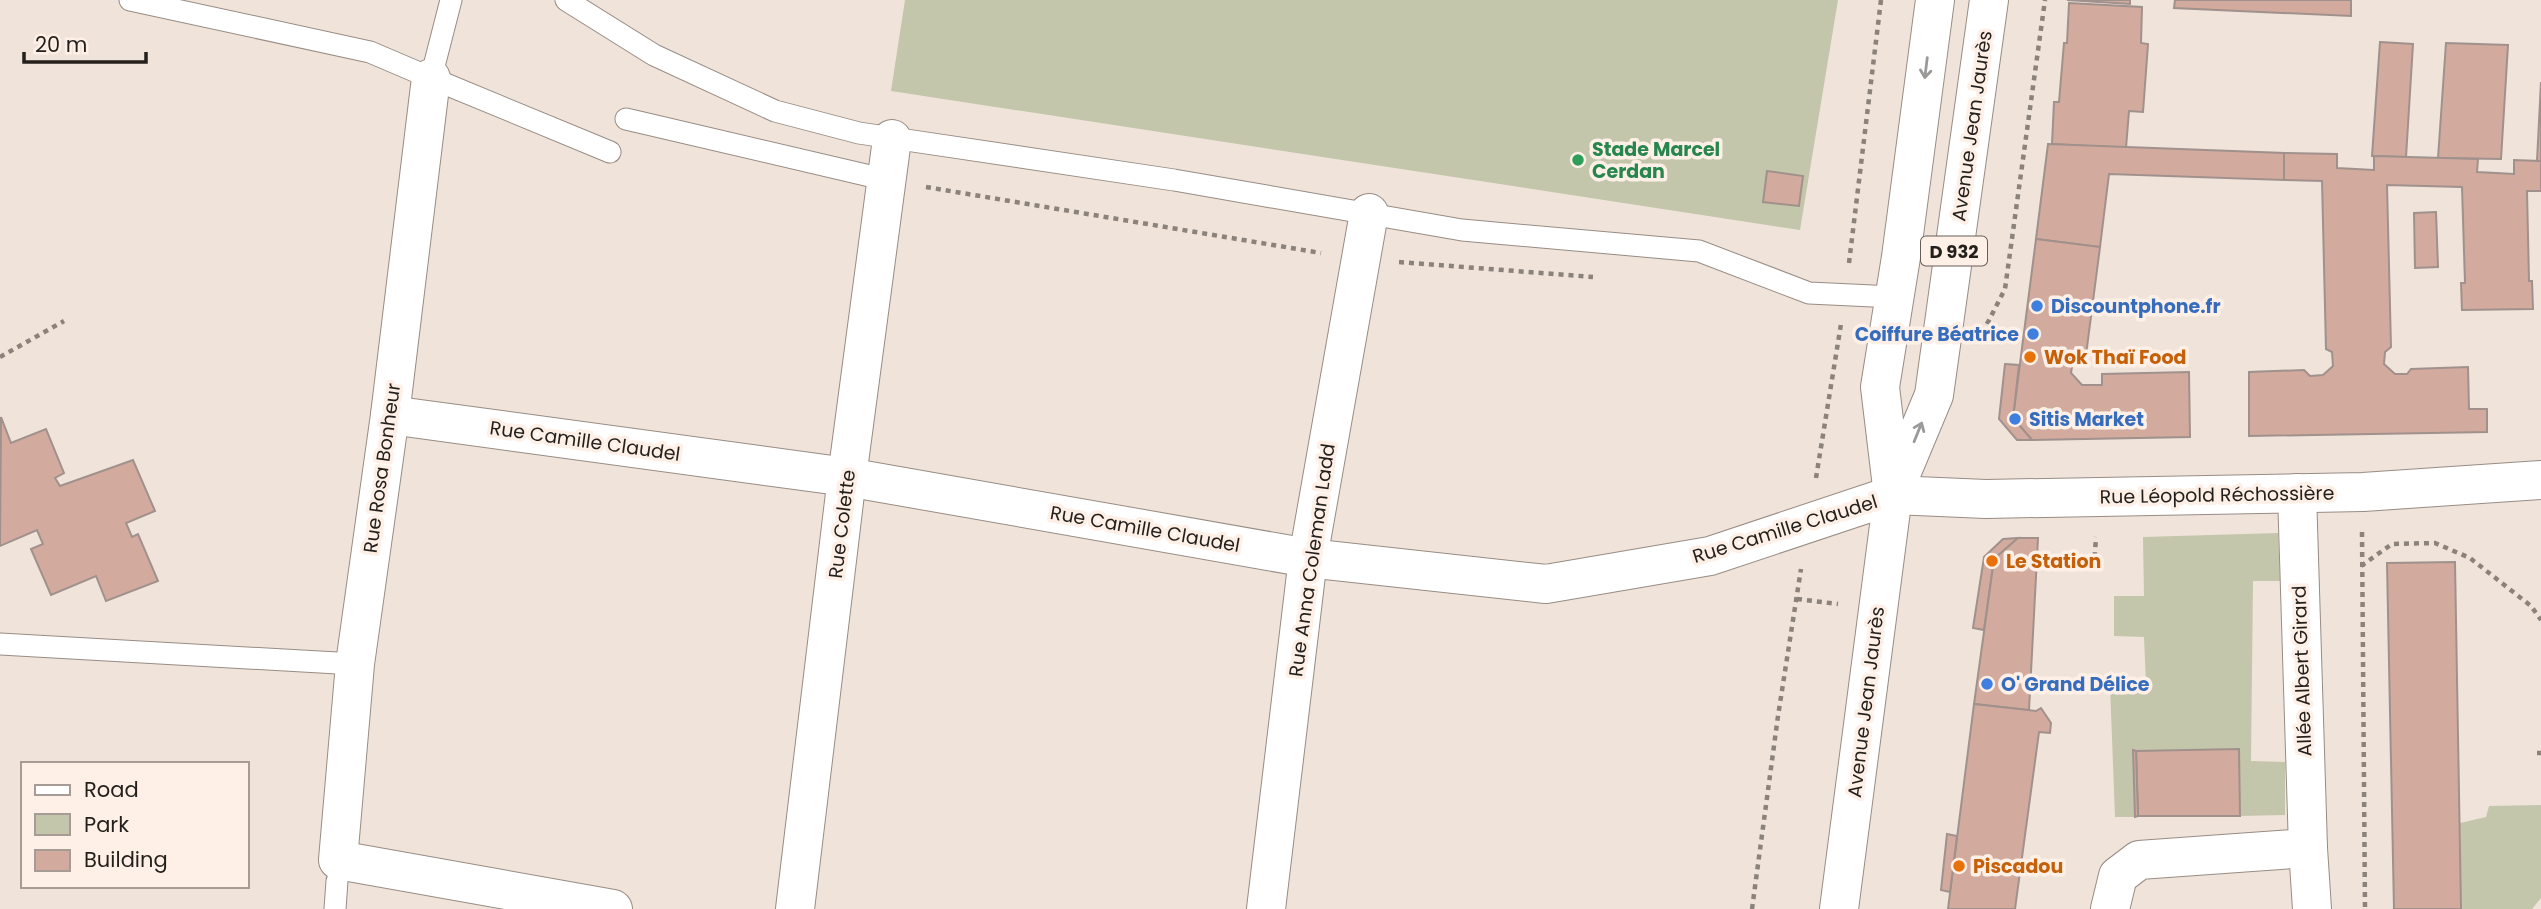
<svg xmlns="http://www.w3.org/2000/svg" width="2541" height="909" viewBox="0 0 2541 909" font-family="Poppins,sans-serif">
  <style>
    .green { fill: #c3c6aa }
    .building { fill: #d3ab9e; stroke: #a0918c; stroke-width: 2 }
    .lines { fill: none; stroke-linecap: round; stroke-linejoin: round }
    .service-casing { stroke: #988c84; stroke-width: 23 }
    .minor-casing { stroke: #988c84; stroke-width: 40 }
    .primary-casing { stroke: #988c84; stroke-width: 40 }
    .path { stroke: #8a827b; stroke-width: 4.5; stroke-dasharray: 5 5; stroke-linecap: butt }
    .service { stroke: #fff; stroke-width: 21 }
    .minor { stroke: #fff; stroke-width: 38 }
    .primary { stroke: #fff; stroke-width: 38 }
    .oneway { stroke: #9c9a98 }
    .leisure-dot { fill: #2e9e5b; stroke: #fef0e7; stroke-width: 2.5 }
    .shop-dot { fill: #3f7fe0; stroke: #fef0e7; stroke-width: 2.5 }
    .food-dot { fill: #e8710a; stroke: #fef0e7; stroke-width: 2.5 }
    .labels { text-anchor: middle; dominant-baseline: central; stroke-width: 7; stroke-linejoin: round; paint-order: stroke }
    .shield { fill: #fef0e7; stroke: #655e58; stroke-width: 2 }
    .shield-label { font-size: 18px; font-weight: bold; fill: #231f1b }
    .street-label { font-size: 19px; fill: #231f1b; stroke: #fef0e7 }
    .leisure-label { font-size: 19px; font-weight: bold; fill: #27864d; stroke: #fef0e7; text-anchor: start }
    .shop-label { font-size: 19px; font-weight: bold; fill: #366cbe; stroke: #fef0e7; text-anchor: start }
    .food-label { font-size: 19px; font-weight: bold; fill: #c56008; stroke: #fef0e7; text-anchor: start }
  </style>
  <rect width="100%" height="100%" fill="#f0e3da"/>
  <g class="green">
    <polygon points="905,0 1838,0 1800,230 891,91"/>
    <polygon points="2278,533 2280,581 2253,581 2251,761 2285,762 2285,815 2240,816 2238,749 2133,751 2135,817 2115,817 2110,685 2146,683 2144,637 2114,636 2114,596 2144,596 2143,537"/>
    <polygon points="2541,805 2541,898 2532,909 2461,909 2460,823 2486,817 2489,806"/>
  </g>
  <g class="building">
    <polygon points="2067,0 2130,0 2130,4"/>
    <polygon points="2175,0 2351,0 2351,16 2174,8"/>
    <polygon points="2069,3 2142,7 2141,43 2148,44 2143,112 2129,111 2126,148 2052,144 2054,102 2059,102 2064,43 2067,43"/>
    <polygon points="2380,42 2413,44 2406,157 2372,156"/>
    <polygon points="2446,43 2508,45 2501,159 2438,158"/>
    <polygon points="2541,82 2541,161 2537,161"/>
    <polygon points="2048,144 2284,153 2284,180 2109,174 2100,247 2036,239"/>
    <polygon points="2284,153 2337,154 2337,168 2374,170 2374,156 2478,159 2477,172 2514,174 2514,160 2541,161 2541,191 2527,191 2529,281 2532,281 2533,309 2462,310 2461,283 2465,283 2462,187 2387,185 2391,347 2385,352 2384,364 2395,374 2407,374 2411,369 2468,367 2469,409 2487,409 2487,432 2249,436 2249,372 2304,370 2310,376 2323,375 2333,366 2332,352 2326,349 2322,181 2284,180"/>
    <polygon points="1767,171 1803,176 1799,206 1763,202"/>
    <polygon points="2436,212 2438,267 2415,268 2414,213"/>
    <polygon points="2036,239 2100,247 2086,355 2074,354 2071,373 2082,385 2102,385 2102,374 2189,372 2190,437 2032,440 2013,418"/>
    <polygon points="2005,364 2019,365 2013,418 2032,440 2017,440 1999,419"/>
    <polygon points="1,417 11,443 46,429 64,473 55,478 60,486 133,460 155,511 126,523 132,537 138,534 158,581 106,601 96,576 51,595 31,549 43,544 37,530 0,546"/>
    <polygon points="2018,538 1994,559 1984,630 1973,628 1984,557 2003,539"/>
    <polygon points="2018,538 2038,538 2029,710 1974,704 1994,559"/>
    <polygon points="2455,562 2461,909 2394,909 2387,563"/>
    <polygon points="1974,704 2036,711 2041,708 2051,723 2050,733 2039,732 2015,909 1948,909"/>
    <polygon points="2239,749 2240,816 2138,816 2136,751"/>
    <polygon points="2133,750 2136,751 2138,816 2135,817"/>
    <polygon points="1947,834 1957,836 1950,892 1941,890"/>
  </g>
  <g class="lines">
    <defs>
      <g id="service">
        <polyline points="130,0 370,52 431,78 451,0"/>
        <polyline points="566,0 654,55 775,111 859,133 1174,180 1462,230 1699,251 1809,293 1894,297"/>
        <polyline points="431,78 610,152"/>
        <polyline points="626,119 887,180"/>
        <polyline points="0,644 355,664"/>
        <polyline points="335,909 337,881"/>
      </g>
      <g id="minor">
        <polyline points="431,78 390,415 355,664 338,860 613,909"/>
        <polyline points="390,415 847,477 1308,558 1546,584 1710,556 1893,495 1986,499 2363,492 2541,480"/>
        <polyline points="2297,493 2308,848 2312,909"/>
        <polyline points="795,909 847,477 892,139"/>
        <polyline points="1266,909 1308,558 1369,213"/>
        <polyline points="2110,909 2118,876 2139,860 2308,848"/>
      </g>
      <g id="primary">
        <polyline points="1893,493 1934,395 1989,0"/>
        <polyline points="1839,909 1893,495 1880,387 1901,257 1935,0"/>
      </g>
    </defs>
    <use href="#service" class="service-casing"/>
    <use href="#minor" class="minor-casing"/>
    <use href="#primary" class="primary-casing"/>
    <g class="path">
      <polyline points="926,187 1321,253"/>
      <polyline points="1399,262 1593,277"/>
      <polyline points="1849,263 1881,0"/>
      <polyline points="1987,324 2005,289 2045,0"/>
      <polyline points="0,357 64,321"/>
      <polyline points="1816,478 1841,324"/>
      <polyline points="2362,532 2365,909"/>
      <polyline points="2361,566 2392,544 2435,543 2470,558 2531,606 2541,620"/>
      <polyline points="2094,567 2096,537"/>
      <polyline points="1797,599 1838,604"/>
      <polyline points="2537,753 2541,753"/>
      <polyline points="1752,909 1778,716 1801,569"/>
    </g>
    <use href="#service" class="service"/>
    <use href="#minor" class="minor"/>
    <use href="#primary" class="primary"/>
  </g>
  <defs><path id="oneway-shaft" d="M-6 0H5M1.5-3L5.5 0L1.5 3" fill="none" stroke-width="1.6" stroke-linecap="round" stroke-linejoin="round" transform="scale(1.75)"/></defs>
  <g class="oneway">
    <use href="#oneway-shaft" transform="translate(1926 68) rotate(97)"/>
    <use href="#oneway-shaft" transform="translate(1918 432) rotate(-68)"/>
  </g>
  <circle class="leisure-dot" cx="1578" cy="160" r="7"/>
  <g class="shop-dot">
    <circle cx="2037" cy="306" r="7"/>
    <circle cx="2033" cy="334" r="7"/>
    <circle cx="2015" cy="419" r="7"/>
    <circle cx="1987" cy="684" r="7"/>
  </g>
  <g class="food-dot">
    <circle cx="2030" cy="357" r="7"/>
    <circle cx="1992" cy="561" r="7"/>
    <circle cx="1959" cy="866" r="7"/>
  </g>
  <g class="labels">
    <rect class="shield" x="1921" y="236.5" width="66" height="29" rx="5"/>
    <g class="shield-label">
      <text x="1954" y="251">D 932</text>
    </g>
    <g class="street-label">
      <text transform="translate(1972 126) rotate(-82)">Avenue Jean Jaurès</text>
      <text transform="translate(585 441) rotate(8)">Rue Camille Claudel</text>
      <text transform="translate(382 468) rotate(-82)">Rue Rosa Bonheur</text>
      <text transform="translate(2217 495) rotate(-1)">Rue Léopold Réchossière</text>
      <text transform="translate(842 524) rotate(-83)">Rue Colette</text>
      <text transform="translate(1145 529) rotate(10)">Rue Camille Claudel</text>
      <text transform="translate(1785 529) rotate(-17)">Rue Camille Claudel</text>
      <text transform="translate(1312 560) rotate(-82)">Rue Anna Coleman Ladd</text>
      <text transform="translate(2302 671) rotate(-92)">Allée Albert Girard</text>
      <text transform="translate(1866 702) rotate(-83)">Avenue Jean Jaurès</text>
    </g>
    <g class="leisure-label">
      <text x="1592" y="149">Stade Marcel<tspan x="1592" dy="22">Cerdan</tspan></text>
    </g>
    <g class="shop-label">
      <text x="2051" y="306">Discountphone.fr</text>
      <text x="2019" y="334" text-anchor="end">Coiffure Béatrice</text>
      <text x="2029" y="419">Sitis Market</text>
      <text x="2001" y="684">O' Grand Délice</text>
    </g>
    <g class="food-label">
      <text x="2044" y="357">Wok Thaï Food</text>
      <text x="2006" y="561">Le Station</text>
      <text x="1973" y="866">Piscadou</text>
    </g>
  </g>
  <rect x="21" y="762" width="228" height="126" fill="#fef0e7" stroke="#a69c95" stroke-width="2"/>
  <rect x="35" y="785" width="35" height="10" fill="#ffffff" stroke="#a69c95" stroke-width="2"/>
  <text x="84" y="797" font-size="21" fill="#231f1b">Road</text>
  <rect x="35" y="814" width="35" height="21" fill="#c3c6aa" stroke="#a69c95" stroke-width="2"/>
  <text x="84" y="832" font-size="21" fill="#231f1b">Park</text>
  <rect x="35" y="850" width="35" height="21" fill="#d3ab9e" stroke="#a69c95" stroke-width="2"/>
  <text x="84" y="867" font-size="21" fill="#231f1b">Building</text>
  <path d="M24 52v10h122v-10" fill="none" stroke="#231f1b" stroke-width="3.5"/>
  <text x="35" y="52" font-size="21" fill="#231f1b" stroke="#fef0e7" stroke-width="5" paint-order="stroke">20 m</text>
</svg>
